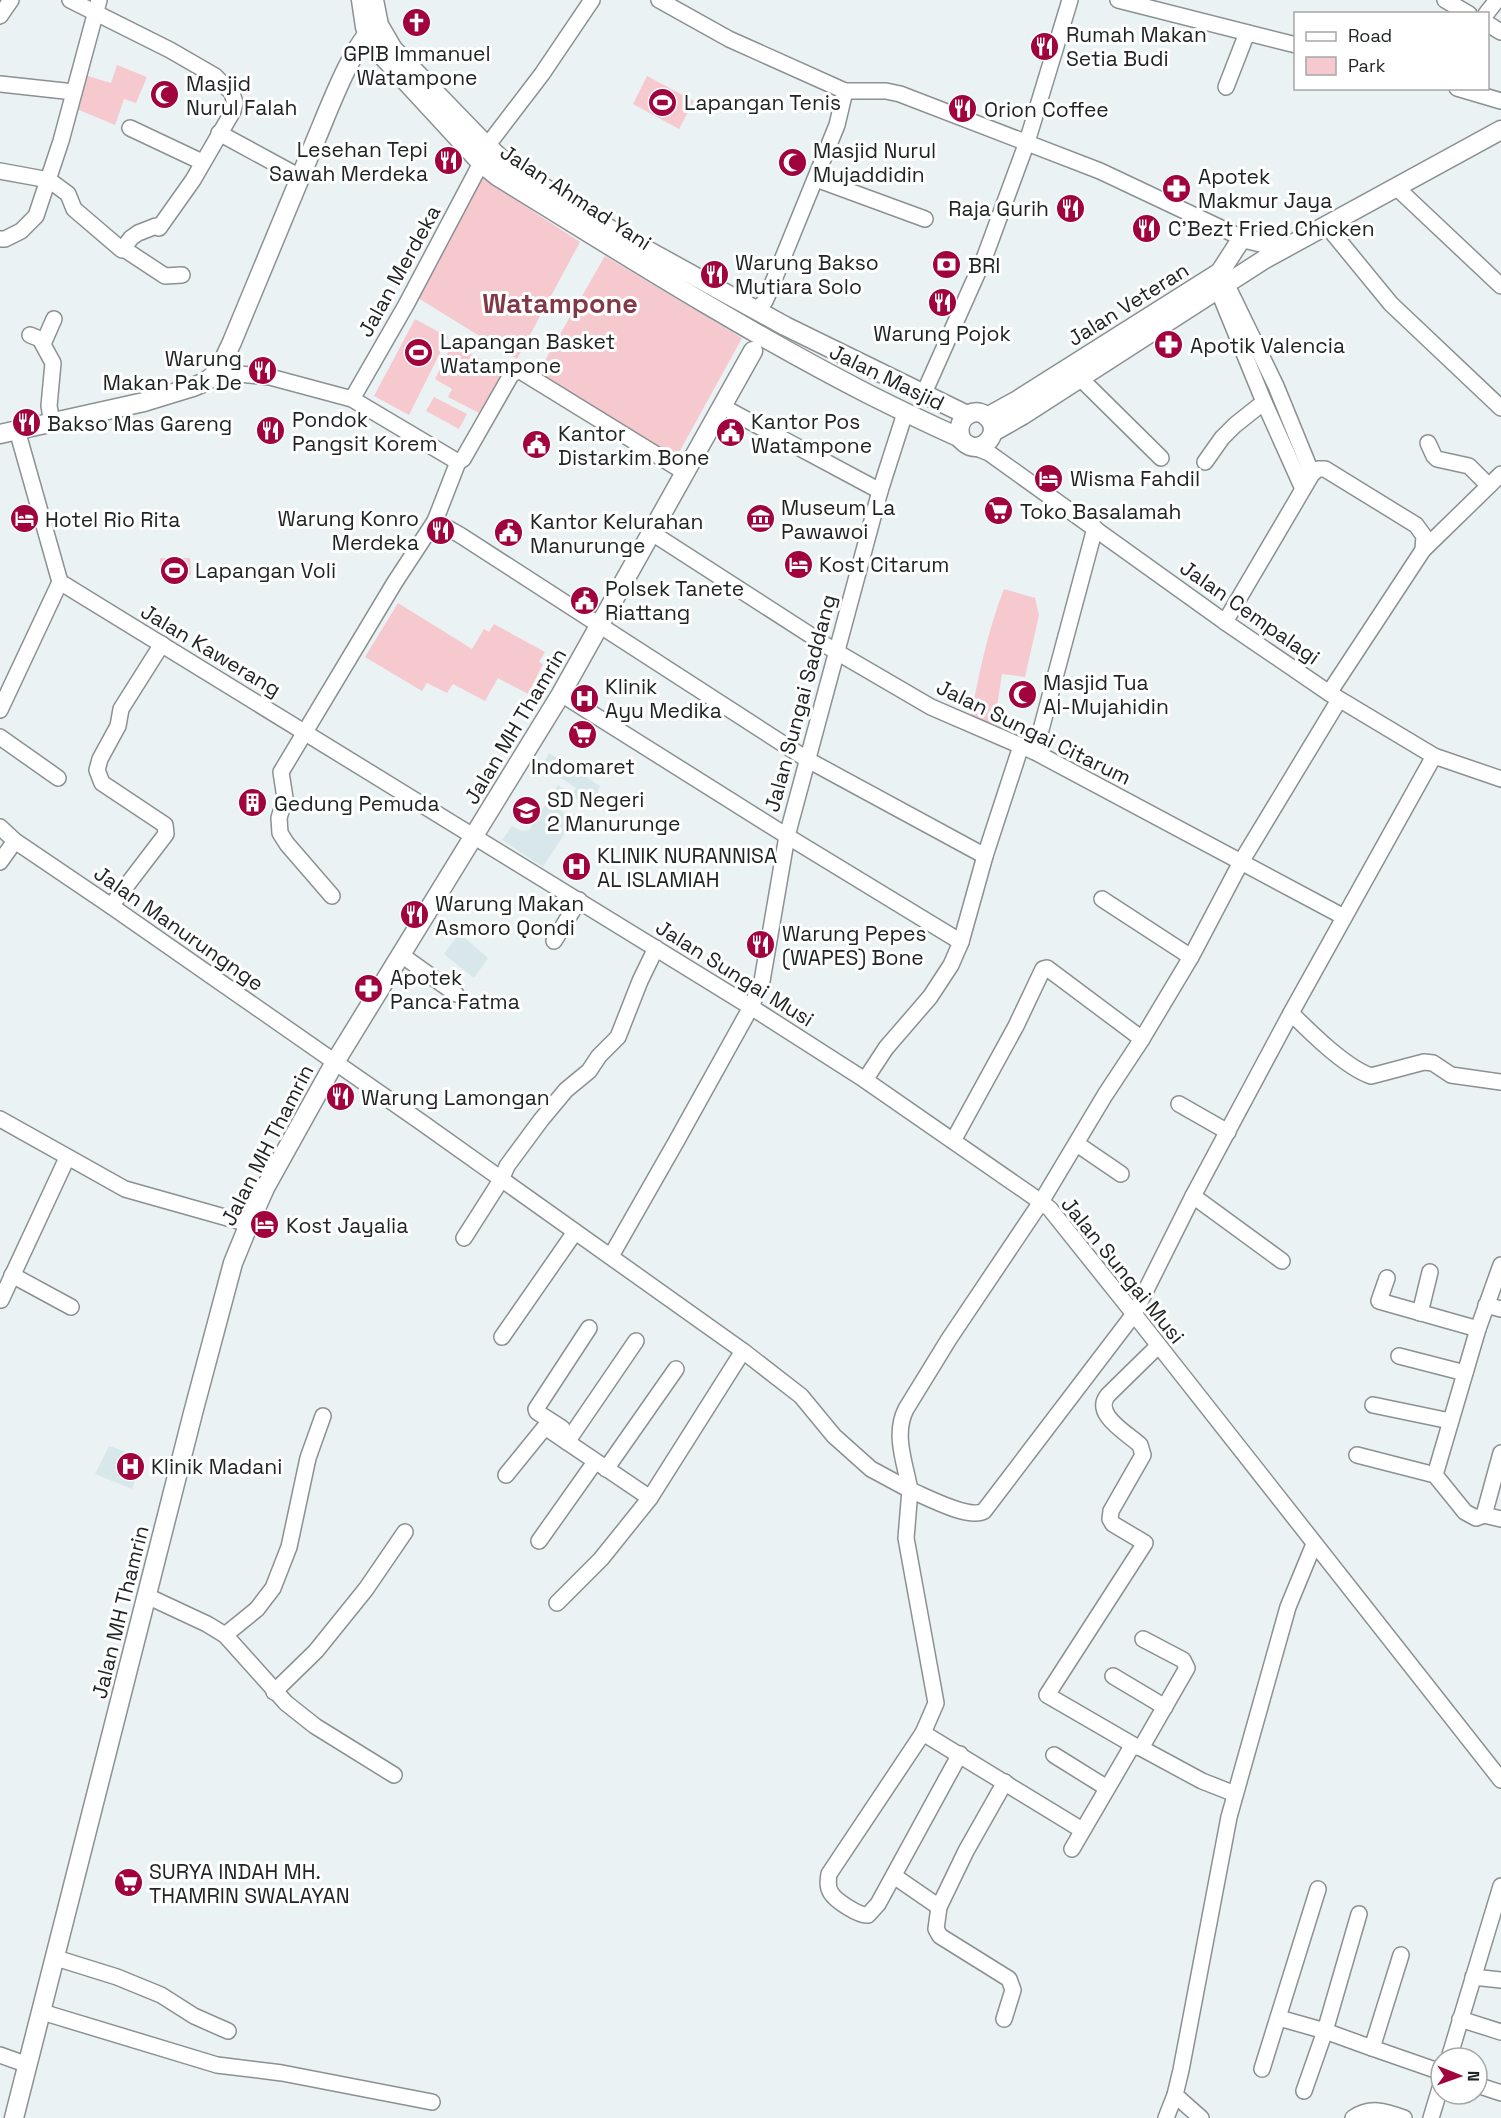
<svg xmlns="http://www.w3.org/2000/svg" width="1501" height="2118" viewBox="0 0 1501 2118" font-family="'Space Grotesk',sans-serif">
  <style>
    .built { fill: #d7e7ea }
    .green { fill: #f5c9ce }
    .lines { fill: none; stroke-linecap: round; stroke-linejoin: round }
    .minor-casing { stroke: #8b9192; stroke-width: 18 }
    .major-casing { stroke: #8b9192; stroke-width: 21 }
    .minor { stroke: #fff; stroke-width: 15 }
    .major { stroke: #fff; stroke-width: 18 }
    .labels { text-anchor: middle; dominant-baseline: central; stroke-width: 6; stroke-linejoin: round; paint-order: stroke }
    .poi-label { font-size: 21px; fill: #212424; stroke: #fff; text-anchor: start }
    .street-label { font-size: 21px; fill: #212424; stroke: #fff }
    .district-label { font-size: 27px; font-weight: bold; fill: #813947; stroke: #fff }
  </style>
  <rect width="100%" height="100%" fill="#ebf2f3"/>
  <g class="built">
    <polygon points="549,753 600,786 594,799 586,806 572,796 576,788 542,765"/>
    <polygon points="558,785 571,794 561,811 574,819 543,867 502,840 512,826 521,831 529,830"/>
    <polygon points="459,933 488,958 474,978 444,954"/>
    <polygon points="109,1446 126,1452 123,1458 140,1464 140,1475 136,1477 132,1489 95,1474"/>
  </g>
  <g class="green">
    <polygon points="117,65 147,77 136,103 124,99 115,125 72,107 81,74 111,83"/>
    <polygon points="647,76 694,101 679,129 633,104"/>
    <polygon points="482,178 580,242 517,359 418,298"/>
    <polygon points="605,256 742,338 676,458 536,376"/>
    <polygon points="415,319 448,337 409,415 374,396"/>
    <polygon points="452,344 505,372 481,414 448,397 452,389 435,379"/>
    <polygon points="434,397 467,414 459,429 426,411"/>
    <polygon points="160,558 190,558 191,575 160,575"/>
    <path d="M1004,589L1035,598L1039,615L1025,677L1002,674L994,726L971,716C979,673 988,630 1004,589Z"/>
    <polygon points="398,603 472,649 484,629 489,632 494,624 545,652 539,662 543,664 528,694 498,678 485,701 453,684 447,693 427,683 422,691 365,657"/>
  </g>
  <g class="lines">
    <defs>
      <g id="minor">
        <polyline points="659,0 729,39 845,91 886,91 900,94 1100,171 1242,238"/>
        <polyline points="1118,0 1296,45"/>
        <polyline points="1445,0 1469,14"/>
        <polyline points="1486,14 1497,0"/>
        <polyline points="0,16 11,0"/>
        <polyline points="1488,24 1501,32"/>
        <polyline points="0,84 74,92"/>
        <polyline points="1226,87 1247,33"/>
        <polyline points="1457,88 1501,101"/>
        <polyline points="130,128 202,162"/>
        <polyline points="219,133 300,177"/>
        <polyline points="487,146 542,74 592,0"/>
        <polyline points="0,171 49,180 68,194 74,209 122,250 131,238 138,233 156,226 159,228 193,180 233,111 235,103 232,93 215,76 170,50 70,0"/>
        <polyline points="816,179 925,219"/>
        <polyline points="1397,188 1501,286"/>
        <polyline points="1327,226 1391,304 1501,408"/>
        <polyline points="0,239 5,239 21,231 36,216 61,141 99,0"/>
        <polyline points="124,249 165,276 182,275"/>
        <polyline points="1223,277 1276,386 1312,474"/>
        <polyline points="1214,280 1264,402 1303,489"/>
        <polyline points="757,310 765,301 769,292 837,125 845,91"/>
        <polyline points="30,335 40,339 53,363 49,406 52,422"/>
        <polyline points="43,344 54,319"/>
        <polyline points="218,372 270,377 352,399 458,462"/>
        <polyline points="1079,377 1161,458"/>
        <polyline points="924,393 985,256 1027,142 1070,0"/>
        <polyline points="352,399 406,305 481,163"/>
        <polyline points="723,407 880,491"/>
        <polyline points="17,430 60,582 751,1007 865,1080 1041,1202 1050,1209 1134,1314 1501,1780"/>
        <polyline points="1428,443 1434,456 1437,459 1469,466 1488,485"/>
        <polyline points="974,447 989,453 1225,622 1329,693 1434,756 1501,779"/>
        <polyline points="1205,462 1222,438 1235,425 1264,402"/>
        <polyline points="435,521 460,535 808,760 985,856"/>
        <polyline points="652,533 835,651 931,707 1035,752 1344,917"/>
        <polyline points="1225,622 1312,474 1318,469 1325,469 1416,525 1424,536 1423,550"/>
        <polyline points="1329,693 1423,550 1501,474"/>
        <polyline points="561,694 787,836 961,942"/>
        <path d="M1339,700L1241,862L1191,957L1142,1039L1105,1095L1041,1202L949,1339L906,1409C893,1434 905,1463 910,1490C927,1497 969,1520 984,1511L1134,1314L1193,1196L1291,1013L1434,756"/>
        <polyline points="0,710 60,582"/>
        <polyline points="0,737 58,778"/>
        <polyline points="1035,752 1095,528"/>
        <polyline points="0,827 15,841 111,906 421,1122 743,1351 801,1396 834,1436 871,1469 910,1490 906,1538 936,1703 923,1733 1082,1830"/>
        <polyline points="0,862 15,841"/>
        <polyline points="332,896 287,844 280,833 279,818 285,798 281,772 395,582 435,521 458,462 463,459 511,375 517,371 522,372 686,473"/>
        <polyline points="1102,899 1191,957"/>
        <polyline points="111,906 166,834 165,825 102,783 97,770 100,759 118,726 121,709 162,644"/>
        <polyline points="554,941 579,900"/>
        <polyline points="400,954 456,994"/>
        <path d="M1291,1013C1310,1032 1345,1067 1371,1076L1424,1062L1433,1063L1451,1075L1501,1082"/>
        <polyline points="865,1080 886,1048 930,997 951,965 961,942 985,856 1021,746"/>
        <polyline points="1179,1104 1228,1132"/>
        <polyline points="0,1119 125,1189 249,1224"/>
        <polyline points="953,1141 1016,1026 1043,969 1047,968 1142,1039"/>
        <polyline points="1077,1144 1121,1174"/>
        <polyline points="1193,1196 1282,1261"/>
        <polyline points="464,1238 501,1180 507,1166 541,1120 566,1090 589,1071 599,1056 618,1037 640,981 656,948"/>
        <polyline points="611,1256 676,1142 751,1007 762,981 787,836 880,491 905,413"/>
        <polyline points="12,1275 71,1307"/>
        <polyline points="1387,1278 1379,1301 1478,1329"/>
        <polyline points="1,1300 67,1158"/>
        <polyline points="1486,1305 1501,1309"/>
        <polyline points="1420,1313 1430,1272"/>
        <polyline points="502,1337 575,1232"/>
        <polyline points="1399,1356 1465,1373"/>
        <polyline points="1373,1405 1450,1421"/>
        <polyline points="562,1428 537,1412 536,1409 589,1328"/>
        <polyline points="567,1442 636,1341"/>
        <polyline points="1357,1455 1435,1475 1465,1512 1476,1518 1484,1515 1501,1453"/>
        <polyline points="606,1469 676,1369"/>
        <polyline points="506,1475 545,1427 650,1498"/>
        <polyline points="1435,1475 1478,1329 1501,1265"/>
        <polyline points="1484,1515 1501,1519"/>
        <polyline points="539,1541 595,1462"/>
        <polyline points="147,1596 207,1624 225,1635 257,1609 273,1588 289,1547 308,1458 323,1416"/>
        <polyline points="557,1603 601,1559 650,1498 743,1351"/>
        <polyline points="225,1635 286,1703 315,1726 394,1775"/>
        <polyline points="1113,1676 1165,1707"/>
        <polyline points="274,1692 316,1651 366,1589 405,1532"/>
        <path d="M923,1733L829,1874C828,1880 827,1887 831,1893C836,1901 859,1916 868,1915L878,1904L960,1754"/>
        <path d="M1135,1746L1047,1695L1145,1543L1113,1524L1110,1519L1111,1511L1143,1455L1140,1445C1127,1433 1092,1414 1108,1395L1158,1346"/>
        <polyline points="1141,1748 1187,1668 1183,1660 1143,1639"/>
        <polyline points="1054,1755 1107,1788"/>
        <polyline points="1072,1849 1132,1746 1141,1748 1202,1781 1235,1794"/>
        <polyline points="894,1876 939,1907"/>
        <polyline points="1401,1955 1372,2048 1441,2072"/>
        <polyline points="56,1958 117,1977 161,1995 194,2016 228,2031"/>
        <polyline points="1473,1977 1501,1980"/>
        <polyline points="42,2012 217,2065 282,2073 432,2102"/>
        <polyline points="1279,2018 1325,2031 1372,2048"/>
        <polyline points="1004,2019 1013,1990 1009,1979 940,1936 936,1929 939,1907 966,1851 1005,1782"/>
        <polyline points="1460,2019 1501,2032"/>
        <polyline points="0,2055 28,2065"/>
        <polyline points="1449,2058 1501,1886"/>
        <polyline points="1262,2069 1318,1889"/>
        <polyline points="1477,2085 1501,2093"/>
        <polyline points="1304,2091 1325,2031 1359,1914"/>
        <polyline points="1175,2095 1201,2118"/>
        <polyline points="1166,2118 1175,2095 1181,2070 1229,1817 1288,1607 1314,1544"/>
        <path d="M1353,2118C1370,2106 1385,2111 1404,2118"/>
        <polyline points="1431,2118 1441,2085"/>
      </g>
      <g id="major">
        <path d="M361,0L365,27L374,47L481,163L497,176C620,252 741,329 870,395C898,409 927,423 956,436C961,438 964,444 970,446C984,451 998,435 991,422C980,402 953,416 961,438"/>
        <polyline points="374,0 379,25 393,49 487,146 508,165 616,233 785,326 967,415"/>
        <polyline points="987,417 1016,401 1220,272 1242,238 1284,248"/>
        <polyline points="993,432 1023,415 1265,259 1501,130"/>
        <path d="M0,434L144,402L193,387L205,382L218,372L232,342C260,274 288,206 317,137C328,111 353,44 374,28"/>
        <polyline points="14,2118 193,1413 233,1263 249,1224 265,1188 335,1062 561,694 753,351"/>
      </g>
    </defs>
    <use href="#minor" class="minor-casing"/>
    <use href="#major" class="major-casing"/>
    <use href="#minor" class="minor"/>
    <use href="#major" class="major"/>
  </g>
  <defs>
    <symbol id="church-disc" viewBox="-11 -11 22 22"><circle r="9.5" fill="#a1033f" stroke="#fff"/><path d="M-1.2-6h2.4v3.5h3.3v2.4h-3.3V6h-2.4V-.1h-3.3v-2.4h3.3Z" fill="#fff"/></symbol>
    <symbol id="restaurant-disc" viewBox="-11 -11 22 22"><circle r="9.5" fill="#a1033f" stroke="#fff"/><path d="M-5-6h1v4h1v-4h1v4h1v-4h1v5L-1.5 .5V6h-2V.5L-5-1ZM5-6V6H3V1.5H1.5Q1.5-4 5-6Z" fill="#fff"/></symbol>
    <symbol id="mosque-disc" viewBox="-11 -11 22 22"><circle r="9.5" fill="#a1033f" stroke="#fff"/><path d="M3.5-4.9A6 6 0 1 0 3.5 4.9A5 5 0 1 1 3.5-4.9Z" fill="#fff"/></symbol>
    <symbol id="stadium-disc" viewBox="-11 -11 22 22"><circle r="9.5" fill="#a1033f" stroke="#fff"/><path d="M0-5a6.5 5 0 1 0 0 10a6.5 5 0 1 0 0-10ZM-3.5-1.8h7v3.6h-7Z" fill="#fff"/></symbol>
    <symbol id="pharmacy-disc" viewBox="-11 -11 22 22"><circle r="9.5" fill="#a1033f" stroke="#fff"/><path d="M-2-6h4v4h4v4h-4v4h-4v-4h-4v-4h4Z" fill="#fff"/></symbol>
    <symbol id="bank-disc" viewBox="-11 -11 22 22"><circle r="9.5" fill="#a1033f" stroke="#fff"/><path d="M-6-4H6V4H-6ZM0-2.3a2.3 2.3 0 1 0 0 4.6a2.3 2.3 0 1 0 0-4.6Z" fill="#fff"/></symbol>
    <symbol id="civic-disc" viewBox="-11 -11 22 22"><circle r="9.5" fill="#a1033f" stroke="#fff"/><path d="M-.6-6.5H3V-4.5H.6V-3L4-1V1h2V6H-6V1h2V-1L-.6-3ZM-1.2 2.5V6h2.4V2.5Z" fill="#fff"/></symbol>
    <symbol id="hotel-disc" viewBox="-11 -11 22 22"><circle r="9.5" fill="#a1033f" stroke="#fff"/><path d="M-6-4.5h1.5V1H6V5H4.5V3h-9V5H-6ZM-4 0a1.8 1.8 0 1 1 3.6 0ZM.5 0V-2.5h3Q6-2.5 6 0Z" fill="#fff"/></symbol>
    <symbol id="supermarket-disc" viewBox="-11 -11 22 22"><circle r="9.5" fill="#a1033f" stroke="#fff"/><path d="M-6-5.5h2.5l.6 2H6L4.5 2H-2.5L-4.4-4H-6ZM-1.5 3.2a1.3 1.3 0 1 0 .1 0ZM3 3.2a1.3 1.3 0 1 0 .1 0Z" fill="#fff"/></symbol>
    <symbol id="museum-disc" viewBox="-11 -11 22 22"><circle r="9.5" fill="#a1033f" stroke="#fff"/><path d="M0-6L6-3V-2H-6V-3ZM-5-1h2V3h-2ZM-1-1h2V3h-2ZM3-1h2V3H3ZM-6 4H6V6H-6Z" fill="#fff"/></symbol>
    <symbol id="hospital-disc" viewBox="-11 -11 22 22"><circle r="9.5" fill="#a1033f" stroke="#fff"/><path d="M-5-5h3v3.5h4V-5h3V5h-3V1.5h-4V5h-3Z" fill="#fff"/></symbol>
    <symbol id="building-disc" viewBox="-11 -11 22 22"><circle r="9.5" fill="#a1033f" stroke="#fff"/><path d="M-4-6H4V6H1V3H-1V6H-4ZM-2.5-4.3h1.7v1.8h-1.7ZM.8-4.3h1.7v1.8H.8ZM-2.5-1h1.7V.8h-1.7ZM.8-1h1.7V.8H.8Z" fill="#fff"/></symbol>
    <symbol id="school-disc" viewBox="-11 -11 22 22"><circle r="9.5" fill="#a1033f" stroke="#fff"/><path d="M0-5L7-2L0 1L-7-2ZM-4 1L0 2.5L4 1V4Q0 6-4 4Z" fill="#fff"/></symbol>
  </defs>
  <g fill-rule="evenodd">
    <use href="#church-disc" x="400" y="6" width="33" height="33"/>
    <use href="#restaurant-disc" x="1028" y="30" width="33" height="33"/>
    <use href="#mosque-disc" x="148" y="78" width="33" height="33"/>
    <use href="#stadium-disc" x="646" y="86" width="33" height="33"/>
    <use href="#restaurant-disc" x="946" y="92" width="33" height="33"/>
    <use href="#restaurant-disc" x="432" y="144" width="33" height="33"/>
    <use href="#mosque-disc" x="776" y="146" width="33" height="33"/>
    <use href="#pharmacy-disc" x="1160" y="172" width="33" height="33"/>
    <use href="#restaurant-disc" x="1054" y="192" width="33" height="33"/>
    <use href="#restaurant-disc" x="1130" y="212" width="33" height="33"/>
    <use href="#bank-disc" x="930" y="248" width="33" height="33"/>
    <use href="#restaurant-disc" x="698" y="258" width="33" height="33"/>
    <use href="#restaurant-disc" x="926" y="286" width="33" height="33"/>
    <use href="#pharmacy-disc" x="1152" y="328" width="33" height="33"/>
    <use href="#stadium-disc" x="402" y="336" width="33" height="33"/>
    <use href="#restaurant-disc" x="246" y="354" width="33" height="33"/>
    <use href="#restaurant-disc" x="10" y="406" width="33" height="33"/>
    <use href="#restaurant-disc" x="254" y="414" width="33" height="33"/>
    <use href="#civic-disc" x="714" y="416" width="33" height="33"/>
    <use href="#civic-disc" x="520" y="428" width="33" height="33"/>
    <use href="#hotel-disc" x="1032" y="462" width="33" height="33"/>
    <use href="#supermarket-disc" x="982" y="494" width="33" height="33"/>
    <use href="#hotel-disc" x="8" y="502" width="33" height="33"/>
    <use href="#museum-disc" x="744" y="502" width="33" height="33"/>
    <use href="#restaurant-disc" x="424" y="514" width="33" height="33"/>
    <use href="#civic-disc" x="492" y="516" width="33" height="33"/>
    <use href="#hotel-disc" x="782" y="548" width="33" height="33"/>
    <use href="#stadium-disc" x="158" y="554" width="33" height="33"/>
    <use href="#civic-disc" x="568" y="584" width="33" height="33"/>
    <use href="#mosque-disc" x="1006" y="678" width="33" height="33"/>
    <use href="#hospital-disc" x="568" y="682" width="33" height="33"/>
    <use href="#supermarket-disc" x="566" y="718" width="33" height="33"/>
    <use href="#building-disc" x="236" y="786" width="33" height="33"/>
    <use href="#school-disc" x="510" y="794" width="33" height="33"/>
    <use href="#hospital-disc" x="560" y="850" width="33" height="33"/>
    <use href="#restaurant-disc" x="398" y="898" width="33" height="33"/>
    <use href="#restaurant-disc" x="744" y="928" width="33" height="33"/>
    <use href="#pharmacy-disc" x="352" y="972" width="33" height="33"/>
    <use href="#restaurant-disc" x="324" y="1080" width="33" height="33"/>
    <use href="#hotel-disc" x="248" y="1208" width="33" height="33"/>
    <use href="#hospital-disc" x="114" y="1450" width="33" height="33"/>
    <use href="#supermarket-disc" x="112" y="1866" width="33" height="33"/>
  </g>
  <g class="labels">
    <g class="poi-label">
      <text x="1066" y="34">Rumah Makan<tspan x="1066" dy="24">Setia Budi</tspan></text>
      <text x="417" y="53" text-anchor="middle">GPIB Immanuel<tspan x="417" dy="24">Watampone</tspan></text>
      <text x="186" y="83">Masjid<tspan x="186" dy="24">Nurul Falah</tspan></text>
      <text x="684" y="102">Lapangan Tenis</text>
      <text x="984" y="109">Orion Coffee</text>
      <text x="428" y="149" text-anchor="end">Lesehan Tepi<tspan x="428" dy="24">Sawah Merdeka</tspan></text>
      <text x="813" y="150">Masjid Nurul<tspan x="813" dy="24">Mujaddidin</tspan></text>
      <text x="1198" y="176">Apotek<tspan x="1198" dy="24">Makmur Jaya</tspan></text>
      <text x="1049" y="208" text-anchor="end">Raja Gurih</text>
      <text x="1168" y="228">C'Bezt Fried Chicken</text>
      <text x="735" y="262">Warung Bakso<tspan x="735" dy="24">Mutiara Solo</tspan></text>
      <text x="968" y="265">BRI</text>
      <text x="942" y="333" text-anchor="middle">Warung Pojok</text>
      <text x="440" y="341">Lapangan Basket<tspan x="440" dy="24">Watampone</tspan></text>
      <text x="1190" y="345">Apotik Valencia</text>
      <text x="242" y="358" text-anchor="end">Warung<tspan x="242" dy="24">Makan Pak De</tspan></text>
      <text x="292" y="419">Pondok<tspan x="292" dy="24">Pangsit Korem</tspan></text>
      <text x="751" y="421">Kantor Pos<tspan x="751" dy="24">Watampone</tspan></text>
      <text x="47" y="423">Bakso Mas Gareng</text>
      <text x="558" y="433">Kantor<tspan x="558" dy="24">Distarkim Bone</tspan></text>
      <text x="1070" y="478">Wisma Fahdil</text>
      <text x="781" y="507">Museum La<tspan x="781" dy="24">Pawawoi</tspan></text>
      <text x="1020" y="511">Toko Basalamah</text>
      <text x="419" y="518" text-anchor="end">Warung Konro<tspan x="419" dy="24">Merdeka</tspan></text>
      <text x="45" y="519">Hotel Rio Rita</text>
      <text x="530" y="521">Kantor Kelurahan<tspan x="530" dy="24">Manurunge</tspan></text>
      <text x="819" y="564">Kost Citarum</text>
      <text x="195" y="570">Lapangan Voli</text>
      <text x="605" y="588">Polsek Tanete<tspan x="605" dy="24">Riattang</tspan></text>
      <text x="1043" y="682">Masjid Tua<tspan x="1043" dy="24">Al-Mujahidin</tspan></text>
      <text x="605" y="686">Klinik<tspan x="605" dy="24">Ayu Medika</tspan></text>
      <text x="583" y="766" text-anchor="middle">Indomaret</text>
      <text x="547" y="799">SD Negeri<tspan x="547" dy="24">2 Manurunge</tspan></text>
      <text x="274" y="803">Gedung Pemuda</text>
      <text x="597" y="855">KLINIK NURANNISA<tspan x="597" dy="24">AL ISLAMIAH</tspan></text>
      <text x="435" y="903">Warung Makan<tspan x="435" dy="24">Asmoro Qondi</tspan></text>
      <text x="782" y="933">Warung Pepes<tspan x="782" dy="24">(WAPES) Bone</tspan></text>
      <text x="390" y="977">Apotek<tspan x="390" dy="24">Panca Fatma</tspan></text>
      <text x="361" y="1097">Warung Lamongan</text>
      <text x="286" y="1225">Kost Jayalia</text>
      <text x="151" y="1466">Klinik Madani</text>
      <text x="149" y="1871">SURYA INDAH MH.<tspan x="149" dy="24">THAMRIN SWALAYAN</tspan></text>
    </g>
    <g class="street-label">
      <text transform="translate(576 197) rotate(33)">Jalan Ahmad Yani</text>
      <text transform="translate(399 271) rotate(-61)">Jalan Merdeka</text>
      <text transform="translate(1128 304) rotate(-32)">Jalan Veteran</text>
      <text transform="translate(887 377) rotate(26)">Jalan Masjid</text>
      <text transform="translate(1250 612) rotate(35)">Jalan Cempalagi</text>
      <text transform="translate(211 650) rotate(31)">Jalan Kawerang</text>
      <text transform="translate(800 703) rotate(-75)">Jalan Sungai Saddang</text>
      <text transform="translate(515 726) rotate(-59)">Jalan MH Thamrin</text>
      <text transform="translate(1034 732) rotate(26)">Jalan Sungai Citarum</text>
      <text transform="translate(179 928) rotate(35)">Jalan Manurungnge</text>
      <text transform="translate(735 973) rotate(32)">Jalan Sungai Musi</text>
      <text transform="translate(267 1145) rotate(-63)">Jalan MH Thamrin</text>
      <text transform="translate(1123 1270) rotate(51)">Jalan Sungai Musi</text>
      <text transform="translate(120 1612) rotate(-76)">Jalan MH Thamrin</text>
    </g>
    <g class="district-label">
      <text x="560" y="303">Watampone</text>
    </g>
  </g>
  <rect x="1294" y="12" width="195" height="78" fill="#ffffff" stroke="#a6a7a7" stroke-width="1.5"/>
  <rect x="1306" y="32" width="30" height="9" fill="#ffffff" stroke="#a6a7a7" stroke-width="1.5"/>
  <text x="1348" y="42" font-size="18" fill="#212424">Road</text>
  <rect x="1306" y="57" width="30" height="18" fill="#f5c9ce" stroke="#a6a7a7" stroke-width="1.5"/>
  <text x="1348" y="72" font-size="18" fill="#212424">Park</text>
  <g transform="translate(1459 2076) rotate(91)"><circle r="28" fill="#ffffff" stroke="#a6a7a7" stroke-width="1.5"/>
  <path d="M0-4.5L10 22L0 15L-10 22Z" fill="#a1033f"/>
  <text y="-9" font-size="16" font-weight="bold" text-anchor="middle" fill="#212424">N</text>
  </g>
</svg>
